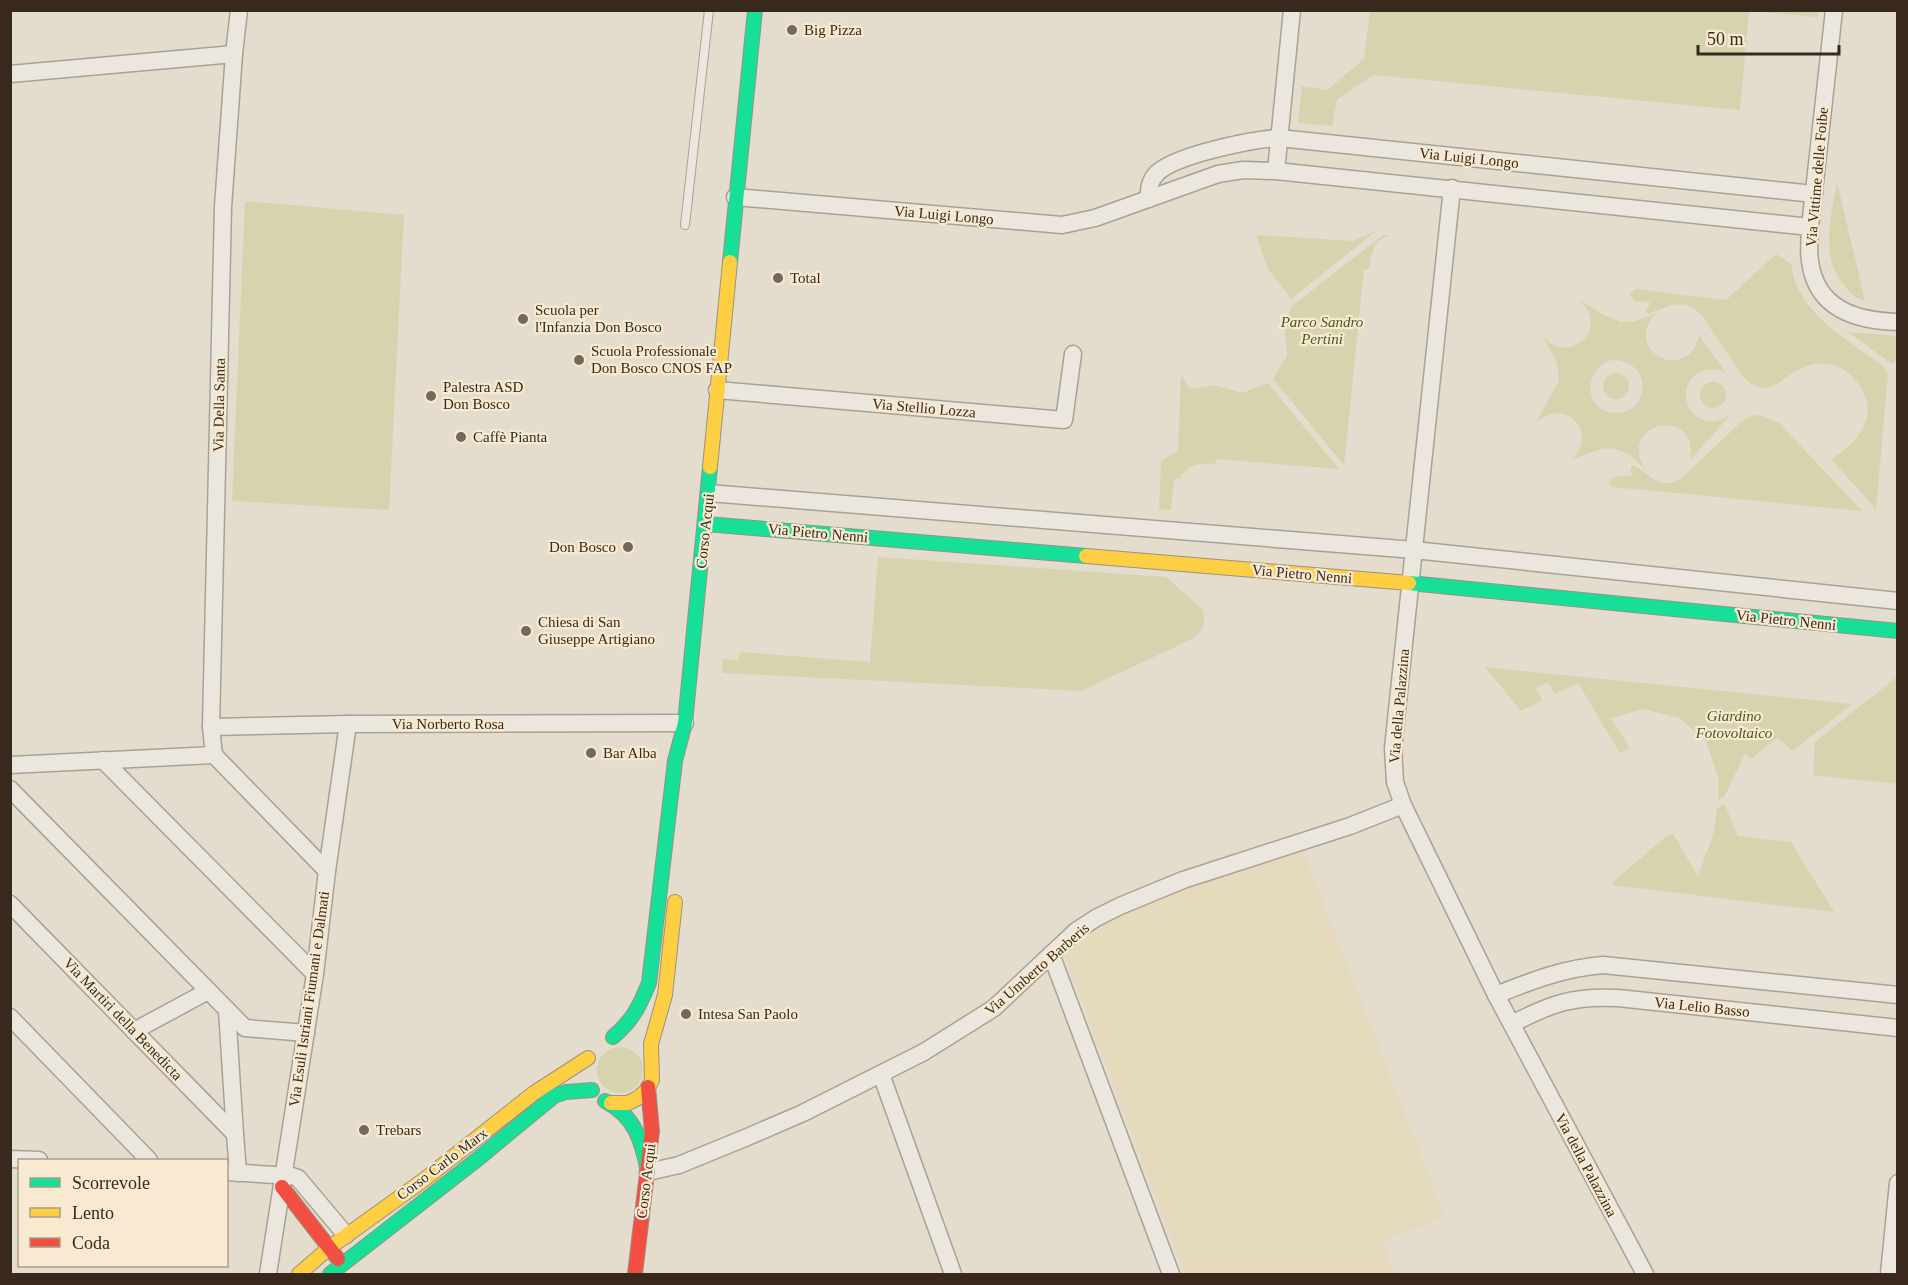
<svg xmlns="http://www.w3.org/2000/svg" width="1908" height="1285" viewBox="0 0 1908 1285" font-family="'Times New Roman',serif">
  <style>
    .farmland { fill: #e5dabc }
    .green { fill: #d6d4ae; fill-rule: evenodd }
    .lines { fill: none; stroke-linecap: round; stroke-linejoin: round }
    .lane-casing { stroke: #aaa195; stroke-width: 10 }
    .street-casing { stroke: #aaa195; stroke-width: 19 }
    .fast-casing { stroke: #999185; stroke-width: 16 }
    .slow-casing { stroke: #999185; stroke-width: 16 }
    .jam-casing { stroke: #999185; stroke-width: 16 }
    .lane { stroke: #ece7de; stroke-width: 8 }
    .street { stroke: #ece7de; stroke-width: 16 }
    .fast { stroke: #16e098; stroke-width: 14 }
    .slow { stroke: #ffcf43; stroke-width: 14 }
    .jam { stroke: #f24e42; stroke-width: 14 }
    .poi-dot { fill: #75685a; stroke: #f7ead1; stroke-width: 2 }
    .labels { text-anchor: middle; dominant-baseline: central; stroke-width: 4.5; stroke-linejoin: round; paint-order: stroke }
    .poi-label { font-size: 15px; fill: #39291d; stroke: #f7ead1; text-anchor: start }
    .street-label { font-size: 15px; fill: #39291d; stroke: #f7ead1 }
    .park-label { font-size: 15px; font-style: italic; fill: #4c5623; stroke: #f7ead1 }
  </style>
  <rect width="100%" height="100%" fill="#e4dccc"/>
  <polygon class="farmland" points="1301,846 1445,1218 1381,1241 1395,1274 1185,1274 1065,955 1112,919 1172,893"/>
  <g class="green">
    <polygon points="1370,11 1370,10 1818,11 1817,17 1749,11 1740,110 1373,75 1337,100 1332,126 1298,123 1302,86 1327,90 1364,59"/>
    <path d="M1837,182L1865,301C1855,298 1849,292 1843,284C1820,256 1831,215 1837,182Z"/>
    <polygon points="245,201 404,215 389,510 232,501"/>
    <polygon points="1376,231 1291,299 1268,269 1256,235 1353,241"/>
    <path d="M1383,235H1391C1373,240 1371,253 1369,269H1364L1344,465L1273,379L1287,356L1285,327L1292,306Z"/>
    <path d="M1776,254L1791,264C1798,315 1845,337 1883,366L1888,374L1876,509L1831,459C1859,443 1881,415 1858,383C1852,376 1845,369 1836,366C1788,350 1776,414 1742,375L1702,316C1683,295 1668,307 1648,314L1646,311L1650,304L1649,302L1635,301L1629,294L1636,289L1726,300Z"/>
    <path d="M1580,300L1606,316L1620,321V333L1621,321L1633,322L1656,313C1621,350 1688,386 1699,335L1726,373C1719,369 1711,368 1703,371C1667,384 1694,443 1732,413L1690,460C1700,404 1614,422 1646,470C1618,441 1605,445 1571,461C1601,433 1564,395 1535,424L1559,381L1557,363L1541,333C1565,369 1612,331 1580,300ZM1612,360C1650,359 1653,409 1619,413C1586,416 1579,370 1612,360Z"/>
    <polygon points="1848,332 1897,336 1897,360 1892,364"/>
    <circle cx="1616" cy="386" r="13"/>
    <path d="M1181,375L1190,389L1214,385L1242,393L1268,383L1339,469L1216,459L1215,464C1199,463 1188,464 1179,479H1174L1171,510L1159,509L1161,461L1178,451Z"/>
    <circle cx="1713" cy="395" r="13"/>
    <path d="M1759,415L1779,423L1862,511L1613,487L1610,485L1609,481L1616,476H1632L1630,468L1634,465C1652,476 1662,494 1685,475L1741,422L1750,416Z"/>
    <path d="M878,557L1166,577L1203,610C1206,623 1203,632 1192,639L1081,691L722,673L723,659L738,660L740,652L870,662Z"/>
    <polygon points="1485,667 1852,704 1793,751 1777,738 1751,759 1745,754 1724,797 1718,800 1719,780 1706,741 1679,718 1643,709 1611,718 1630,748 1620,753 1578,683 1555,694 1548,682 1536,688 1542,700 1521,711"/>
    <polygon points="1897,677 1897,784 1813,775 1815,742"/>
    <polygon points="1725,805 1738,836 1791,842 1834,912 1613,885 1613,882 1664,838 1673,833 1698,877 1714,831 1717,808"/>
    <circle cx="620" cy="1070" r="23"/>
  </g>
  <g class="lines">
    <defs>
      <polyline id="lane" points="685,225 709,10"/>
      <g id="street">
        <path d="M1834,10L1810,227C1810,238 1808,250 1810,261C1816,309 1856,321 1898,322"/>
        <polyline points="10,74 234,54"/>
        <polyline points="1276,171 1292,10"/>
        <polyline points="1452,188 1393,748 1395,782 1403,805 1496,995 1645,1274"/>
        <polyline points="735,197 1062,225 1095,218 1218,174 1243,170 1276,171 1810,227"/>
        <path d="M1149,199C1148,189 1150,180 1157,173C1176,155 1253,139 1279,138L1814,194"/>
        <polyline points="717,390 1064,420 1073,354"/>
        <polyline points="709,493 1414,550 1898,601"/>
        <polyline points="211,727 348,724 685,723"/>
        <polyline points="214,755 211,727 223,207 234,54 239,10"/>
        <polyline points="214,755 327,871"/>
        <polyline points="103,760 315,974"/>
        <polyline points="10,765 214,755"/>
        <polyline points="10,789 245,1028 306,1033"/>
        <polyline points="10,904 235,1134 238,1173"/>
        <polyline points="1051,954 1171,1274"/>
        <path d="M1496,995C1531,981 1564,968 1603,965L1898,995"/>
        <polyline points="227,1010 235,1134"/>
        <polyline points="10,1017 149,1160"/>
        <path d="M1512,1024C1552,1003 1573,996 1618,998L1898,1028"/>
        <polyline points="134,1031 208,991"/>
        <polyline points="881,1074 953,1274"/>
        <polyline points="10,1159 39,1160"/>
        <polyline points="227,1172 292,1176 298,1178 346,1235"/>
        <polyline points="648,1172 679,1165 745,1138 803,1113 924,1052 994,1008 1076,931 1096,918 1120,906 1183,880 1350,826 1403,805"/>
        <polyline points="268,1274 315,974 327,871 348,724"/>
        <polyline points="1889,1274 1898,1183"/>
      </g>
      <g id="fast">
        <polyline points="730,262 755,10"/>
        <polyline points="706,524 1086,556"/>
        <polyline points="1409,583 1898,631"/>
        <path d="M613,1037C633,1020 639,1007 649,983L675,761L685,723L710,467"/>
        <path d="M605,1101C635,1116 642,1141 648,1172"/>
        <polyline points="330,1274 474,1162 554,1096 566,1092 592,1090"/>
      </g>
      <g id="slow">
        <polyline points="710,467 730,262"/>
        <polyline points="1086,556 1409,583"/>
        <polyline points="611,1103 628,1103 638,1098 647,1090 652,1080 651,1044 665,995 675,902"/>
        <polyline points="299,1274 329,1248 425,1179 534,1093 588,1058"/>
      </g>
      <g id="jam">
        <polyline points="282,1187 338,1259"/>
        <polyline points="635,1274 652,1131 648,1087"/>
      </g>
    </defs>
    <use href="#lane" class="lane-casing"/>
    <use href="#street" class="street-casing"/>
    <use href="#fast" class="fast-casing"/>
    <use href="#slow" class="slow-casing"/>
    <use href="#jam" class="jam-casing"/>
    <use href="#lane" class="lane"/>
    <use href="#street" class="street"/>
    <use href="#fast" class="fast"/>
    <use href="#slow" class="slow"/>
    <use href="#jam" class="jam"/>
  </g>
  <g class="poi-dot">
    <circle cx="792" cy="30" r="6"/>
    <circle cx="778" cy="278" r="6"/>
    <circle cx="523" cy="319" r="6"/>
    <circle cx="579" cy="360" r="6"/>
    <circle cx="431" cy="396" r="6"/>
    <circle cx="461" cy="437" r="6"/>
    <circle cx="628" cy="547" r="6"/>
    <circle cx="526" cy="631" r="6"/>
    <circle cx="591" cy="753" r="6"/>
    <circle cx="686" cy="1014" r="6"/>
    <circle cx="364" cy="1130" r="6"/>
  </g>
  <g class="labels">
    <g class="poi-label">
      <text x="804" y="30">Big Pizza</text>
      <text x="790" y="278">Total</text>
      <text x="535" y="310">Scuola per<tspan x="535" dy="17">l'Infanzia Don Bosco</tspan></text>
      <text x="591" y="351">Scuola Professionale<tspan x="591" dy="17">Don Bosco CNOS FAP</tspan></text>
      <text x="443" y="387">Palestra ASD<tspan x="443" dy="17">Don Bosco</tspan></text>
      <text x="473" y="437">Caffè Pianta</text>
      <text x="616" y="547" text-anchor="end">Don Bosco</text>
      <text x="538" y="622">Chiesa di San<tspan x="538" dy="17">Giuseppe Artigiano</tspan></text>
      <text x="603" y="753">Bar Alba</text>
      <text x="698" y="1014">Intesa San Paolo</text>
      <text x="376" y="1130">Trebars</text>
    </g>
    <g class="street-label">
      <text transform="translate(1469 158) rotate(6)">Via Luigi Longo</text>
      <text transform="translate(1817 177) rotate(-85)">Via Vittime delle Foibe</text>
      <text transform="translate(944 215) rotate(5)">Via Luigi Longo</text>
      <text transform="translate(219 405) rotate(-89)">Via Della Santa</text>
      <text transform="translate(924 408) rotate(5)">Via Stellio Lozza</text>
      <text transform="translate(705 531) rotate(-84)">Corso Acqui</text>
      <text transform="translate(818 533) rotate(5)">Via Pietro Nenni</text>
      <text transform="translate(1302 574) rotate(5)">Via Pietro Nenni</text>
      <text transform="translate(1786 620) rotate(6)">Via Pietro Nenni</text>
      <text transform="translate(1399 706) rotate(-85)">Via della Palazzina</text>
      <text x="448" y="724">Via Norberto Rosa</text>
      <text transform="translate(1037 969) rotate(-41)">Via Umberto Barberis</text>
      <text transform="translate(309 999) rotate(-82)">Via Esuli Istriani Fiumani e Dalmati</text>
      <text transform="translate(1702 1007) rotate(6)">Via Lelio Basso</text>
      <text transform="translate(123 1019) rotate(46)">Via Martiri della Benedicta</text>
      <text transform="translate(442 1164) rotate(-37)">Corso Carlo Marx</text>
      <text transform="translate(1586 1165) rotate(62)">Via della Palazzina</text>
      <text transform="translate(646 1181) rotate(-83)">Corso Acqui</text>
    </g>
    <g class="park-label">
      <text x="1322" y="322">Parco Sandro<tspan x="1322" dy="17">Pertini</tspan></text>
      <text x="1734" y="716">Giardino<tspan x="1734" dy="17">Fotovoltaico</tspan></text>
    </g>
  </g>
  <rect width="1908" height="1285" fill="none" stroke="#39291d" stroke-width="24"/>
  <rect x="18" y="1159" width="210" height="108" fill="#f7ead1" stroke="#ab9d89" stroke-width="1.5"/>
  <rect x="30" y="1178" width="30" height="9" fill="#16e098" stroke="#ab9d89" stroke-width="1.5"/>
  <text x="72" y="1189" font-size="18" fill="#39291d">Scorrevole</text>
  <rect x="30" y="1208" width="30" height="9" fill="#ffcf43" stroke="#ab9d89" stroke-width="1.5"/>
  <text x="72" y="1219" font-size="18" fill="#39291d">Lento</text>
  <rect x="30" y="1238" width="30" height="9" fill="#f24e42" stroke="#ab9d89" stroke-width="1.5"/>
  <text x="72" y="1249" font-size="18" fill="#39291d">Coda</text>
  <path d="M1698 45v9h141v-9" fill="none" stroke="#39291d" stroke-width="3"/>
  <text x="1707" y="45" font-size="18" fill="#39291d" stroke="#f7ead1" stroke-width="4.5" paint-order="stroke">50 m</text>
</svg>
